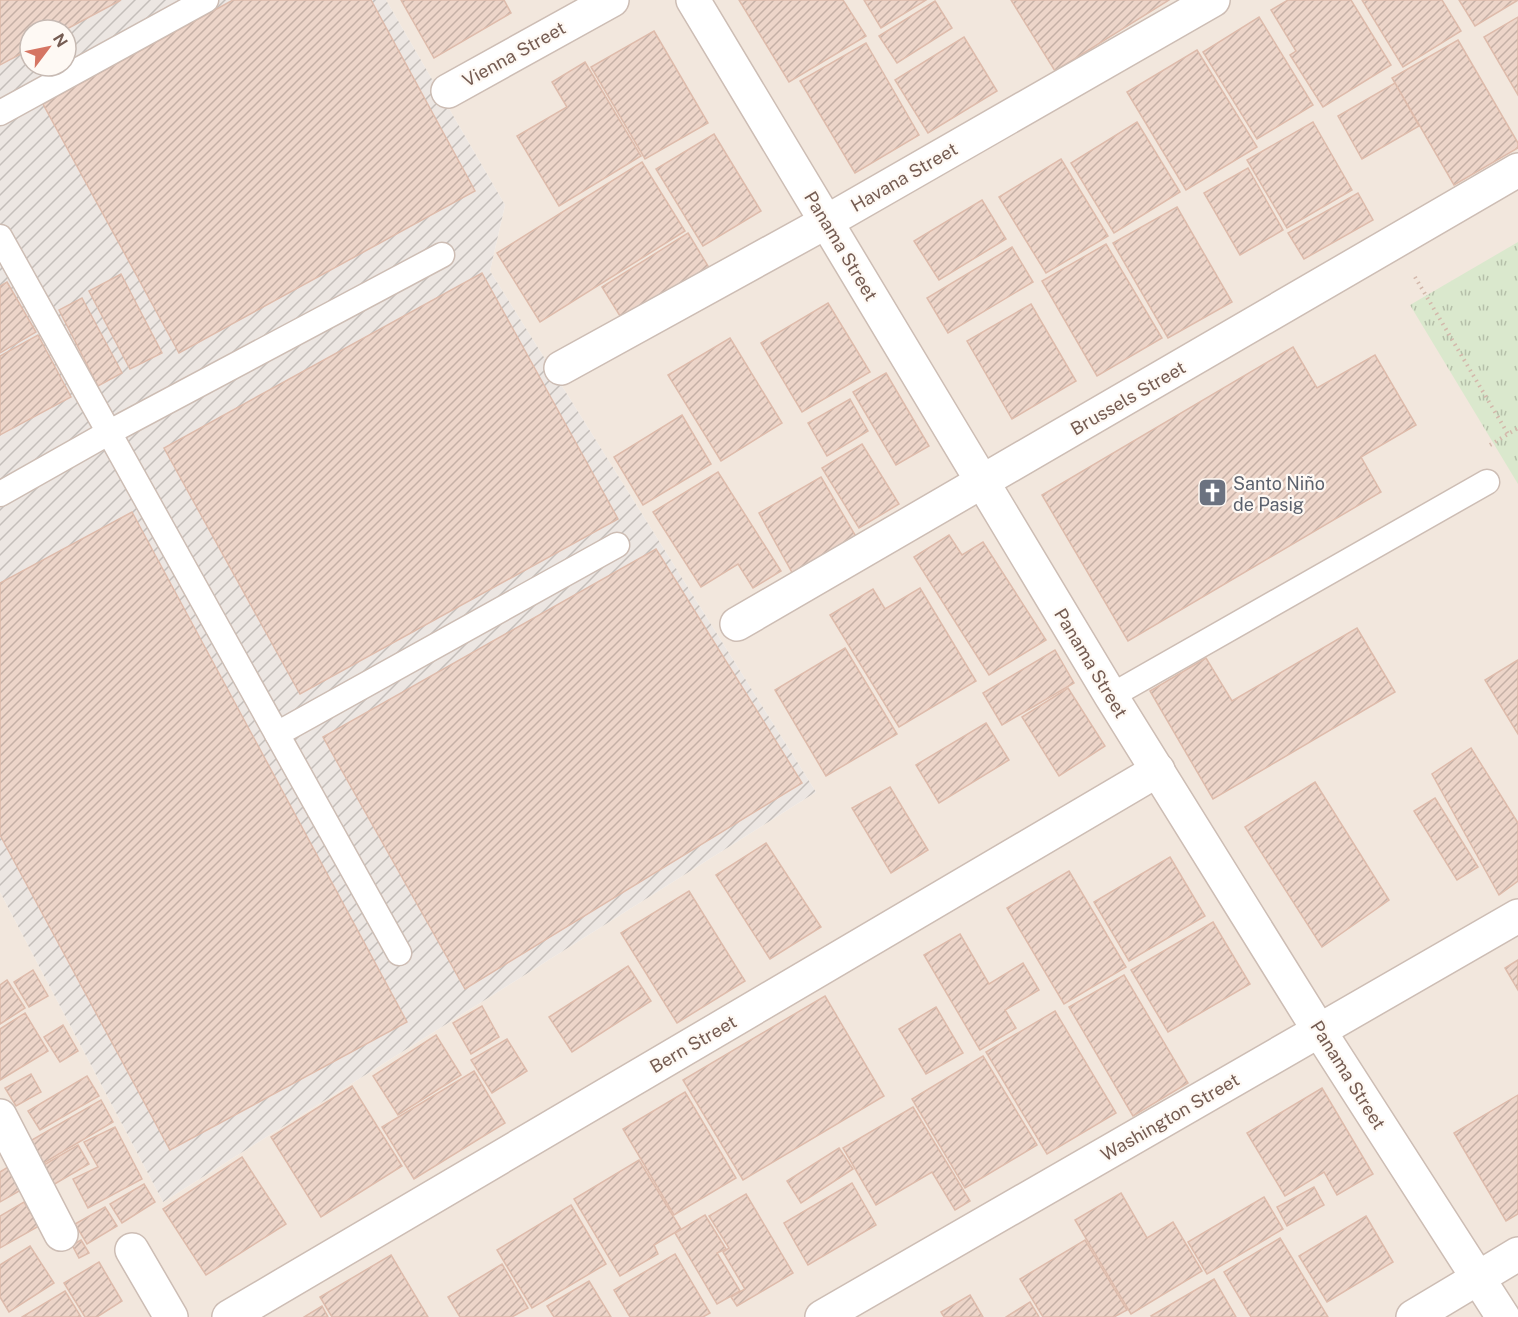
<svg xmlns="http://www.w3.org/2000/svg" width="1518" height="1317" viewBox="0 0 1518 1317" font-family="'Public Sans',sans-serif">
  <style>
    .residential { fill: #f2e7dd }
    .industrial { fill: url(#industrial-furrows); fill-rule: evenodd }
    .park { fill: url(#park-tufts) }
    .building { fill: url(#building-hatch); stroke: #debbab; stroke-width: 1.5 }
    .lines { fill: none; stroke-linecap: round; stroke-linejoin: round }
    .lane-casing { stroke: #cdbdb4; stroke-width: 27 }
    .street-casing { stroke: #cdbdb4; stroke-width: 36 }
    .path { stroke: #d3b8ab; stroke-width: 4; stroke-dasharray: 1.5 4.5; stroke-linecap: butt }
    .lane { stroke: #fff; stroke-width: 24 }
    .street { stroke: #fff; stroke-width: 33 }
    .labels { text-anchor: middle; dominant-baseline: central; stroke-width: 4.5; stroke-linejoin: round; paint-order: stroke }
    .street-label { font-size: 18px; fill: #755c52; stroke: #fef9f4 }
    .worship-label { font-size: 18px; fill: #5b616d; stroke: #fef9f4; text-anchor: start }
  </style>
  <defs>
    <pattern id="industrial-furrows" width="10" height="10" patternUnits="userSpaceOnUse" patternTransform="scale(1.5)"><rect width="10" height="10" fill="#ece6e2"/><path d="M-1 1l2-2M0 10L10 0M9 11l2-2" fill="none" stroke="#c4beba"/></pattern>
    <pattern id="park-tufts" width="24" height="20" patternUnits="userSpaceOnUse" patternTransform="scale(1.5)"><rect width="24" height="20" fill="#dae8cd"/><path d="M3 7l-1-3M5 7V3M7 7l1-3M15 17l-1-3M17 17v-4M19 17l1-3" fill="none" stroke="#b5bfa9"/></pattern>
    <pattern id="building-hatch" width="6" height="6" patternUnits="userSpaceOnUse" patternTransform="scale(1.5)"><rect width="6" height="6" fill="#edd5c9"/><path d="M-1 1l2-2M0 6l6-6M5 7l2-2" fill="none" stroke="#c5b0a6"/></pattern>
  </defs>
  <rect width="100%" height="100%" fill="#fbf5ee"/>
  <polygon class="residential" points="386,0 1518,0 1518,1317 0,1317 0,892 163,1202 816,792 490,271 505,205"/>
  <path class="industrial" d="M0,0H386L505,205L490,271L816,792L163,1202L0,892ZM30,30H66V66H30Z"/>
  <polygon class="park" points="1518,242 1518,484 1410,305"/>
  <g class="building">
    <polygon points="0,0 121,0 65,30 30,30 30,49 0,65"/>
    <polygon points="233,0 371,0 475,191 179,353 43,104"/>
    <polygon points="401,0 504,0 511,13 434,58"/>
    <polygon points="739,0 843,0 866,36 789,82"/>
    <polygon points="864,0 926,0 881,28"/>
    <polygon points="1011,0 1169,0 1055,71"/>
    <polygon points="1288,0 1351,0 1391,65 1323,107 1290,55 1296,51 1271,10"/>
    <polygon points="1362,0 1442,0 1461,31 1403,67"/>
    <polygon points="1459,0 1518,0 1475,26"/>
    <polygon points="935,1 952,28 897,63 879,36"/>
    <polygon points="1259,17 1313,105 1257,139 1203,52"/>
    <polygon points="1518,17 1518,95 1484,37"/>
    <polygon points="654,31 708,123 645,159 591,67"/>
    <polygon points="964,37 997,91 928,133 895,80"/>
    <polygon points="1458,40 1518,143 1518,148 1454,185 1392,78"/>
    <polygon points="866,43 919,135 855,173 800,81"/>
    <polygon points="1197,50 1257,147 1186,190 1127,92"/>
    <polygon points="585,62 641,156 559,206 517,136 567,107 552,82"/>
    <polygon points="1395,83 1419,126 1362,159 1338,116"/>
    <polygon points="1137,122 1180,192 1114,233 1071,163"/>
    <polygon points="1313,122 1352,190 1287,228 1247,160"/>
    <polygon points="714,134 761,211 703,246 656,169"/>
    <polygon points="1061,159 1108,236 1046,273 999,197"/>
    <polygon points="642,162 685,231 540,322 497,253"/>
    <polygon points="1248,168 1283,230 1240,255 1204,193"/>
    <polygon points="1358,193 1373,220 1304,259 1288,233"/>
    <polygon points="982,200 1006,239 939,280 914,241"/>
    <polygon points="1177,207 1232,302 1168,338 1113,243"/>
    <polygon points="688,233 711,271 625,324 602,287"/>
    <polygon points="1106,244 1162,338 1097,376 1042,281"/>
    <polygon points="1012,247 1033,282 948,333 927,298"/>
    <polygon points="482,273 618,519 300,694 164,448"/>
    <polygon points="121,274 162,353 130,369 89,291"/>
    <polygon points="7,282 36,332 0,353 0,286"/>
    <polygon points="82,298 122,373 98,386 59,310"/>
    <polygon points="828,303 870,372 802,412 761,343"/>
    <polygon points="1031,304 1076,381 1012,419 967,341"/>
    <polygon points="38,335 71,397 0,435 0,356"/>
    <polygon points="730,338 782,423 721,461 668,375"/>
    <polygon points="1293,347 1317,388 1375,355 1416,425 1361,457 1381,492 1128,641 1042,495"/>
    <polygon points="886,373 929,446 896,465 853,392"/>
    <polygon points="850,399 868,431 827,456 808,423"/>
    <polygon points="682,415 711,464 643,505 614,457"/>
    <polygon points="862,444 899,504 859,528 822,468"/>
    <polygon points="718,472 781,571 753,588 738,564 701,587 653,512"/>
    <polygon points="821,477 858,540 794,576 759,513"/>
    <polygon points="132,512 407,1022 170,1150 0,835 0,583"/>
    <polygon points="949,535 962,555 983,542 1046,640 989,675 914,557"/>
    <polygon points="656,549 802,783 465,989 323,737"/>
    <polygon points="920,588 976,681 899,727 830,615 873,589 885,609"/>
    <polygon points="1357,628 1395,692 1213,799 1150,691 1206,658 1232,701"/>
    <polygon points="845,648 897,734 826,776 775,690"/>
    <polygon points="1055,650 1074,683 1002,725 983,693"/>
    <polygon points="1518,660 1518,734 1485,680"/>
    <polygon points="1068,688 1105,746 1059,776 1022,717"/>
    <polygon points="986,723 1009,760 939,803 916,765"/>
    <polygon points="1471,748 1518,823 1518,881 1499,895 1432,774"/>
    <polygon points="1315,782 1389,900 1322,947 1245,827"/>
    <polygon points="890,787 928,850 891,873 852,808"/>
    <polygon points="1435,798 1478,867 1457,880 1414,811"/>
    <polygon points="766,843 821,927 770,959 716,875"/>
    <polygon points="1170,857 1205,916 1129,961 1094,902"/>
    <polygon points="1069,871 1126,967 1064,1004 1007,908"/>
    <polygon points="689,891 745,981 677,1023 621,933"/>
    <polygon points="1213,922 1250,984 1168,1032 1131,970"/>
    <polygon points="960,934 989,984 1023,963 1039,990 1005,1010 1016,1028 980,1050 924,955"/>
    <polygon points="1518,960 1518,990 1505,968"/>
    <polygon points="628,966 651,1001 572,1052 549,1017"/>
    <polygon points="33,970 48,996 29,1007 14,982"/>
    <polygon points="1124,975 1188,1083 1133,1116 1069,1007"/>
    <polygon points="7,980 25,1008 0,1024 0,985"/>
    <polygon points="825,996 884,1096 743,1180 683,1080"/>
    <polygon points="482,1006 499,1037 471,1054 453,1023"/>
    <polygon points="936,1007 963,1053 926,1074 899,1029"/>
    <polygon points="1055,1011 1116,1113 1047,1154 986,1052"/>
    <polygon points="25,1013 48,1051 0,1080 0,1029"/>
    <polygon points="63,1025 78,1051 60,1062 44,1037"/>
    <polygon points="436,1035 461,1075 398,1115 373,1076"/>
    <polygon points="507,1039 527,1071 492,1093 471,1060"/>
    <polygon points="983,1056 1037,1145 965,1188 912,1099"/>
    <polygon points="474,1071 505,1123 414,1179 382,1127"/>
    <polygon points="31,1074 41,1092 16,1106 5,1088"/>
    <polygon points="87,1076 99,1096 40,1130 28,1111"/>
    <polygon points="352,1086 402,1166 321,1217 271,1137"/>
    <polygon points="1322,1088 1373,1174 1337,1195 1324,1172 1285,1196 1247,1133"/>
    <polygon points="685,1092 736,1178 674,1215 623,1129"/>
    <polygon points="1518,1095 1518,1214 1506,1221 1454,1133"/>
    <polygon points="101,1100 113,1122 37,1167 25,1144"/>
    <polygon points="913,1107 970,1201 955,1210 932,1172 876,1205 843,1148"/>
    <polygon points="115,1127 142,1179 88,1208 73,1179 98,1167 84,1142"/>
    <polygon points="78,1145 89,1164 53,1185 42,1166"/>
    <polygon points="839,1148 853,1169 801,1203 787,1181"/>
    <polygon points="242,1157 286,1224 206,1275 163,1209"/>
    <polygon points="639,1160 681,1229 654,1245 658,1254 620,1276 574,1199"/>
    <polygon points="8,1167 21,1190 0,1202 0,1172"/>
    <polygon points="852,1183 876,1225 808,1265 784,1223"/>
    <polygon points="144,1184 155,1202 122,1223 110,1204"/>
    <polygon points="1314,1187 1324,1205 1287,1226 1277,1207"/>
    <polygon points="1121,1193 1147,1238 1173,1222 1202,1271 1131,1314 1075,1220"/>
    <polygon points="746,1194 793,1273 737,1306 731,1297 745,1289 723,1252 729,1248 709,1216"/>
    <polygon points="1264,1197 1283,1229 1207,1274 1188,1242"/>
    <polygon points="24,1202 39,1226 0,1248 0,1216"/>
    <polygon points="571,1205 606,1264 532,1308 497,1250"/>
    <polygon points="105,1207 117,1226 87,1244 75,1224"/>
    <polygon points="705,1215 726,1249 717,1253 740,1291 717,1304 675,1233"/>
    <polygon points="1366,1216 1393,1262 1327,1302 1299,1256"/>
    <polygon points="1280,1238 1328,1317 1251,1317 1224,1272"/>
    <polygon points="81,1240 89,1253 79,1258 72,1245"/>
    <polygon points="1085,1240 1127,1310 1114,1317 1043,1317 1020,1279"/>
    <polygon points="30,1246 54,1283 9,1312 0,1297 0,1265"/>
    <polygon points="675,1254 710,1313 703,1317 630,1317 614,1290"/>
    <polygon points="391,1255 428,1317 332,1317 320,1297"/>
    <polygon points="99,1262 122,1301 97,1317 85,1317 64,1283"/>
    <polygon points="502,1264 528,1308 512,1317 460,1317 448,1297"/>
    <polygon points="1214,1279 1236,1317 1152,1317 1151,1316"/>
    <polygon points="589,1281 611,1317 554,1317 547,1306"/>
    <polygon points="65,1291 81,1317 22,1317"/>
    <polygon points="970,1295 983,1317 944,1317 941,1312"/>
    <polygon points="1030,1302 1039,1317 1006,1317"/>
    <polygon points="322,1306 328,1317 304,1317"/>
  </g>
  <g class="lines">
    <defs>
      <g id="lane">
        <polyline points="0,113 206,0"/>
        <polyline points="0,237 399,953"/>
        <polyline points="0,494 108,433 442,255"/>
        <polyline points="1111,696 1487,482"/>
        <polyline points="277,734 617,545"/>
      </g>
      <g id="street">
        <polyline points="693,0 1111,696 1320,1032 1503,1317"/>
        <polyline points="448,91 612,0"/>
        <polyline points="561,368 826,222 1213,0"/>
        <polyline points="737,624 1518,170"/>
        <polyline points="0,1116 61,1234"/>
        <polyline points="132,1250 171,1317"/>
        <polyline points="229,1317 1158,770"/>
        <polyline points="822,1317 1518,916"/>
        <polyline points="1413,1317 1518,1254"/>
      </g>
    </defs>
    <use href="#lane" class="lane-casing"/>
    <use href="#street" class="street-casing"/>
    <g class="path">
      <polyline points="1415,277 1508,434"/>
      <polyline points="1490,445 1518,428"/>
    </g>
    <use href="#lane" class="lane"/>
    <use href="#street" class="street"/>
  </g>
  <defs>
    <symbol id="church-square" viewBox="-11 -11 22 22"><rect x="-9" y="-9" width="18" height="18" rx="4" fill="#6b7280" stroke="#fef9f4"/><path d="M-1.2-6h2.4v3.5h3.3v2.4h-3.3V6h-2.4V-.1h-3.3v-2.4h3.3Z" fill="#fff"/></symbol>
  </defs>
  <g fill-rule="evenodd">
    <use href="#church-square" x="1196" y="476" width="33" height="33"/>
  </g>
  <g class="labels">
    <g class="street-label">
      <text transform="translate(514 54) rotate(-29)">Vienna Street</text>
      <text transform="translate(904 177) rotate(-30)">Havana Street</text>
      <text transform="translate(841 246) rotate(59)">Panama Street</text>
      <text transform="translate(1128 398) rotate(-30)">Brussels Street</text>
      <text transform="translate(1091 663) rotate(59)">Panama Street</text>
      <text transform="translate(693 1044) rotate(-30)">Bern Street</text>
      <text transform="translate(1348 1075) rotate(58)">Panama Street</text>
      <text transform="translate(1170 1117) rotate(-30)">Washington Street</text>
    </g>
    <g class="worship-label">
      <text x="1233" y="483">Santo Niño<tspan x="1233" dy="21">de Pasig</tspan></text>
    </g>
  </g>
  <g transform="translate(48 48) rotate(58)"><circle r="28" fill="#fef9f4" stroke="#c7bab3" stroke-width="1.5"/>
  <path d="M0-4.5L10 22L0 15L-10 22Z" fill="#d57563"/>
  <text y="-9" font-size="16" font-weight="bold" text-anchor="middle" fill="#755c52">N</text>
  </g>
</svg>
